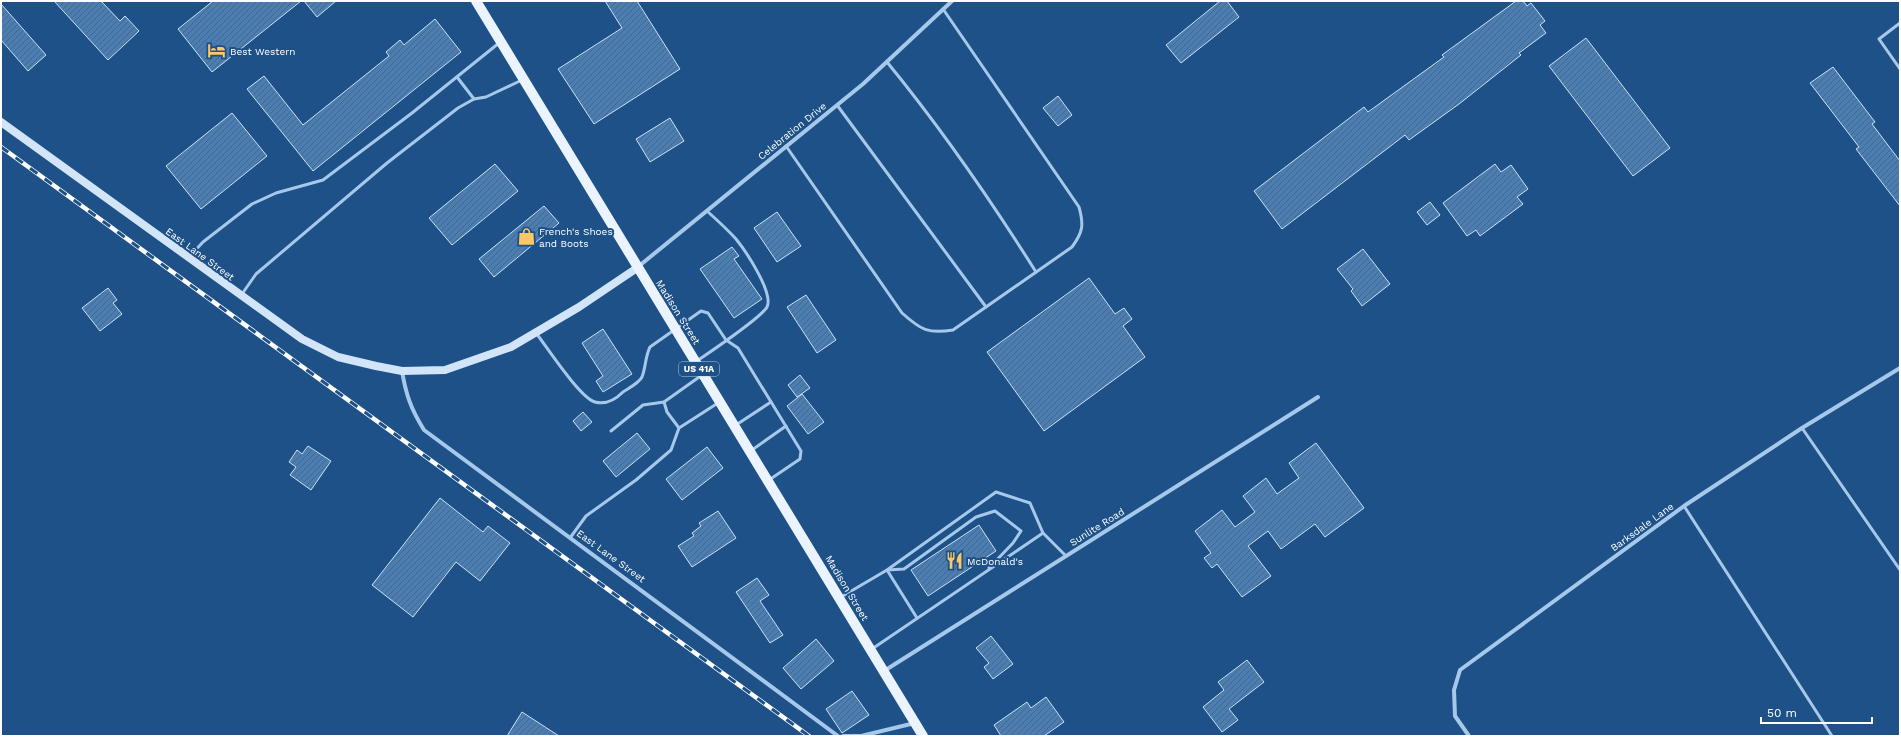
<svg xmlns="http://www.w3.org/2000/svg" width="1901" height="737" viewBox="0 0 1901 737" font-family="'Work Sans',sans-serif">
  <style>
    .building { fill: url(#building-hatch); stroke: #cbe2f8 }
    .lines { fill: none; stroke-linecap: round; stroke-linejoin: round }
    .lane { stroke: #a6c9eb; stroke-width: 3 }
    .street { stroke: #a6c9eb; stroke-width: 4 }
    .secondary { stroke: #d2e5f8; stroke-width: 8 }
    .primary { stroke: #ebf4fe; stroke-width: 10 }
    .rail-casing { stroke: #fff; stroke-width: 4.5 }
    .rail { stroke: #1d5187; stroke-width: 3; stroke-dasharray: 9; stroke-linecap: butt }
    .labels { text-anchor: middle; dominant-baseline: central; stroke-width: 4; stroke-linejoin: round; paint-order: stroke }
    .shield { fill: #1d5187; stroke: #bbcbdb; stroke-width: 1 }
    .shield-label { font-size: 9px; font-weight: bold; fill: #fff }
    .poi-label { font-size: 10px; fill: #fff; stroke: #1d5187; text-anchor: start }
    .street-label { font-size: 10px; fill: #fff; stroke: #1d5187 }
  </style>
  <defs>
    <pattern id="building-hatch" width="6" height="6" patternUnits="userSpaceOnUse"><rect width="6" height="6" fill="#4a7db2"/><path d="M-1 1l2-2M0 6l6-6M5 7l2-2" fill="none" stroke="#4b6784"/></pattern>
  </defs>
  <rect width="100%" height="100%" fill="#1d5187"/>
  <g class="building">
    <polygon points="54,1 101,1 120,21 125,16 139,31 108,60"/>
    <polygon points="213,1 301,1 212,72 178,29"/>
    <polygon points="304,1 336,1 317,17"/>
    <polygon points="605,1 637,1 680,69 594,124 558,69 622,28"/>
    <polygon points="1220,1 1227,1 1239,17 1181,63 1166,45"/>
    <polygon points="1516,1 1523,1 1527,6 1531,3 1545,21 1540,25 1546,33 1519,53 1521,55 1459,104 1409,140 1405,135 1282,229 1254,191 1364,107 1368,112 1444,57 1442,55"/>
    <polygon points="1,4 46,55 28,71 1,40"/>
    <polygon points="435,19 461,52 313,171 247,89 264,76 303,125 389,56 386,52 400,40 404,45"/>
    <polygon points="1586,38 1670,148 1633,176 1549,66"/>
    <polygon points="1833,67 1875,122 1872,124 1900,161 1900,206 1856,149 1859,147 1810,83"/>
    <polygon points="1058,96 1072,115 1058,126 1043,108"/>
    <polygon points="232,113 267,156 201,209 166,166"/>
    <polygon points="670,118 684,141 650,162 636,139"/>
    <polygon points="495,164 518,191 452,245 429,218"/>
    <polygon points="1495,164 1501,172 1511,165 1528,189 1517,197 1523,204 1480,236 1476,230 1467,236 1443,203"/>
    <polygon points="1430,202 1440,215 1427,225 1417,212"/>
    <polygon points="544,206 559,223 494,277 479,259"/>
    <polygon points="777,212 801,246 777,262 754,228"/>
    <polygon points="732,247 739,256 734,259 762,299 734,318 700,269"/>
    <polygon points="1363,249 1390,284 1362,306 1351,291 1353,289 1337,269"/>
    <polygon points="1089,278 1115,314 1124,308 1132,319 1123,326 1145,357 1044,431 987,352"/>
    <polygon points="108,288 117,300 113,303 122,314 100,331 82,308"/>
    <polygon points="806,295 836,340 817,353 787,307"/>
    <polygon points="603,329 632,374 603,392 596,381 603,376 582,343"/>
    <polygon points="800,375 810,388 797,397 788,385"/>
    <polygon points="802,394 824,422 808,434 787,406"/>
    <polygon points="583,412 592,422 581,431 573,421"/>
    <polygon points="637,433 650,449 616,477 603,461"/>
    <polygon points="1316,443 1364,508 1325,537 1315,524 1281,549 1268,531 1248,546 1271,576 1242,597 1217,564 1212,568 1204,558 1211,553 1195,531 1222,510 1235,527 1255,512 1243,496 1266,478 1277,494 1299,478 1289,463"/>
    <polygon points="308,446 331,461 311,490 290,475 296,467 289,462 297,450 302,454"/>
    <polygon points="707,447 723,468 682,500 666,479"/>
    <polygon points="440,498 483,532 488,526 510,543 480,581 456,562 413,617 372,585"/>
    <polygon points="718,511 736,538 692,567 678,546 694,536 692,533 701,526 699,523"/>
    <polygon points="979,525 996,551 928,596 911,570"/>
    <polygon points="757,578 769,595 760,601 783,635 770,643 736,592"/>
    <polygon points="991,636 1013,664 993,679 984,667 989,663 976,648"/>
    <polygon points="816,639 834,661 801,689 783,668"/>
    <polygon points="1247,660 1264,682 1229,709 1238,720 1222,732 1203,707 1224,690 1218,682"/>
    <polygon points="852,691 869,715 842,733 826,709"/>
    <polygon points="1046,697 1064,722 1044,736 1001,736 994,725 1027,702 1031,708"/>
    <polygon points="522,712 559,736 507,736"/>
  </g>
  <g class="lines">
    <g class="lane">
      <polyline points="1900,23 1879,39 1900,69"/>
      <path d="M887,62C941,128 990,199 1036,272"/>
      <polyline points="457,77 474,99"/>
      <polyline points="837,105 986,307"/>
      <path d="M786,146L902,313C921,330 928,334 953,330L1072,247C1083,232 1084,225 1079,207L943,9"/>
      <polyline points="189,257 203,242 252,204 276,193 323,180 412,113 499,43"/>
      <polyline points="242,294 256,274 387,163 458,108 474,99 486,97 522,80"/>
      <path d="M536,333C547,347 580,398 595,402C606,405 616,399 623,392C629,388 639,383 642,377C646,367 645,357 650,347L701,311L708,313L726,340L738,348L801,451L800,459L769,480"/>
      <path d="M697,361C710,352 761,318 767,307C774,293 745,250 736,239C727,229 717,220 707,211"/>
      <polyline points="736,425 771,402"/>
      <polyline points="679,428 667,412 664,402 702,375"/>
      <polyline points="1802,428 1900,570"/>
      <polyline points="611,431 643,405 664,402"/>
      <polyline points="752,450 786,426"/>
      <polyline points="1684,506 1832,736"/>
      <polyline points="1043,533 1066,556"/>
      <polyline points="570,538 586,516 636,480 671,450 679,428 718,403"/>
      <polyline points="841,597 887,570 996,492 1030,503 1043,533 872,649"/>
      <polyline points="917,618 887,570 904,569 976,517 995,511 1021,531 1013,543 989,568"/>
    </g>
    <g class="street">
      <polyline points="639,266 863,84 952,1"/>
      <path d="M402,371C406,395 411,409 424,430L838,736"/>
      <polyline points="884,671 1318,397"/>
      <polyline points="843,736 861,736 915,723"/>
      <polyline points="1469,736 1455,716 1454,690 1460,670 1684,506 1802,428 1900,368"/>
    </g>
    <polyline class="secondary" points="1,122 302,339 338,357 376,366 402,371 445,370 511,347 579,307 637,268"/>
    <polyline class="primary" points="476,1 923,736"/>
    <defs>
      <polyline id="rail" points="1,147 809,736"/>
    </defs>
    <use href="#rail" class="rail-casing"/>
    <use href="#rail" class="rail"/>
  </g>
  <defs>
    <symbol id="hotel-bare" viewBox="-9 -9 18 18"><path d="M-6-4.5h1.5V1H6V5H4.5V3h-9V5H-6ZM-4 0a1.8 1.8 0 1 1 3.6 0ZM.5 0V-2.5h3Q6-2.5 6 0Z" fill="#fbc865" stroke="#1d5187" stroke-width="2.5" paint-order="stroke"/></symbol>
    <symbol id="shop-bare" viewBox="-9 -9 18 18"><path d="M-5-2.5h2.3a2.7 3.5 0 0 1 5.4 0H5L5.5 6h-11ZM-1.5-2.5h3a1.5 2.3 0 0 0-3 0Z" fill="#fbc865" stroke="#1d5187" stroke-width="2.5" paint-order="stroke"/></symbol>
    <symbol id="restaurant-bare" viewBox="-9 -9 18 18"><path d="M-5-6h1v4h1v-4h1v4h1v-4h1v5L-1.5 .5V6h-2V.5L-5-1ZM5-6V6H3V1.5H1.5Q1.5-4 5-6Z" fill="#fbc865" stroke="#1d5187" stroke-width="2.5" paint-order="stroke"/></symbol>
  </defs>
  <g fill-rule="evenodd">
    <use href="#hotel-bare" x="204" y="38" width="25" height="25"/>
    <use href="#shop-bare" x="514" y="224" width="25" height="25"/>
    <use href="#restaurant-bare" x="942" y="548" width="25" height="25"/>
  </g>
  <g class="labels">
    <rect class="shield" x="679" y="362" width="40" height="14" rx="3"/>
    <g class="shield-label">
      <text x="699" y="369">US 41A</text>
    </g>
    <g class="poi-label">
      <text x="230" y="51">Best Western</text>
      <text x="539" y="231">French's Shoes<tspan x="539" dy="12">and Boots</tspan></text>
      <text x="967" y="561">McDonald's</text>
    </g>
    <g class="street-label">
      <text transform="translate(792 131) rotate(-39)">Celebration Drive</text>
      <text transform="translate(200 254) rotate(36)">East Lane Street</text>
      <text transform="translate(678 312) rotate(58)">Madison Street</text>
      <text transform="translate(1097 527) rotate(-32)">Sunlite Road</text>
      <text transform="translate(1642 527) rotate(-36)">Barksdale Lane</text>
      <text transform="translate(611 556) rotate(36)">East Lane Street</text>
      <text transform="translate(847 588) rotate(59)">Madison Street</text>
    </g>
  </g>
  <rect width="1901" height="737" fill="none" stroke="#ffffff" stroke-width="4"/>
  <path d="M1761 717v6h111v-6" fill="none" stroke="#ffffff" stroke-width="2"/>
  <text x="1767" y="717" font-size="12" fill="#ffffff" stroke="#1d5187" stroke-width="3" paint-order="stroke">50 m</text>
</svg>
